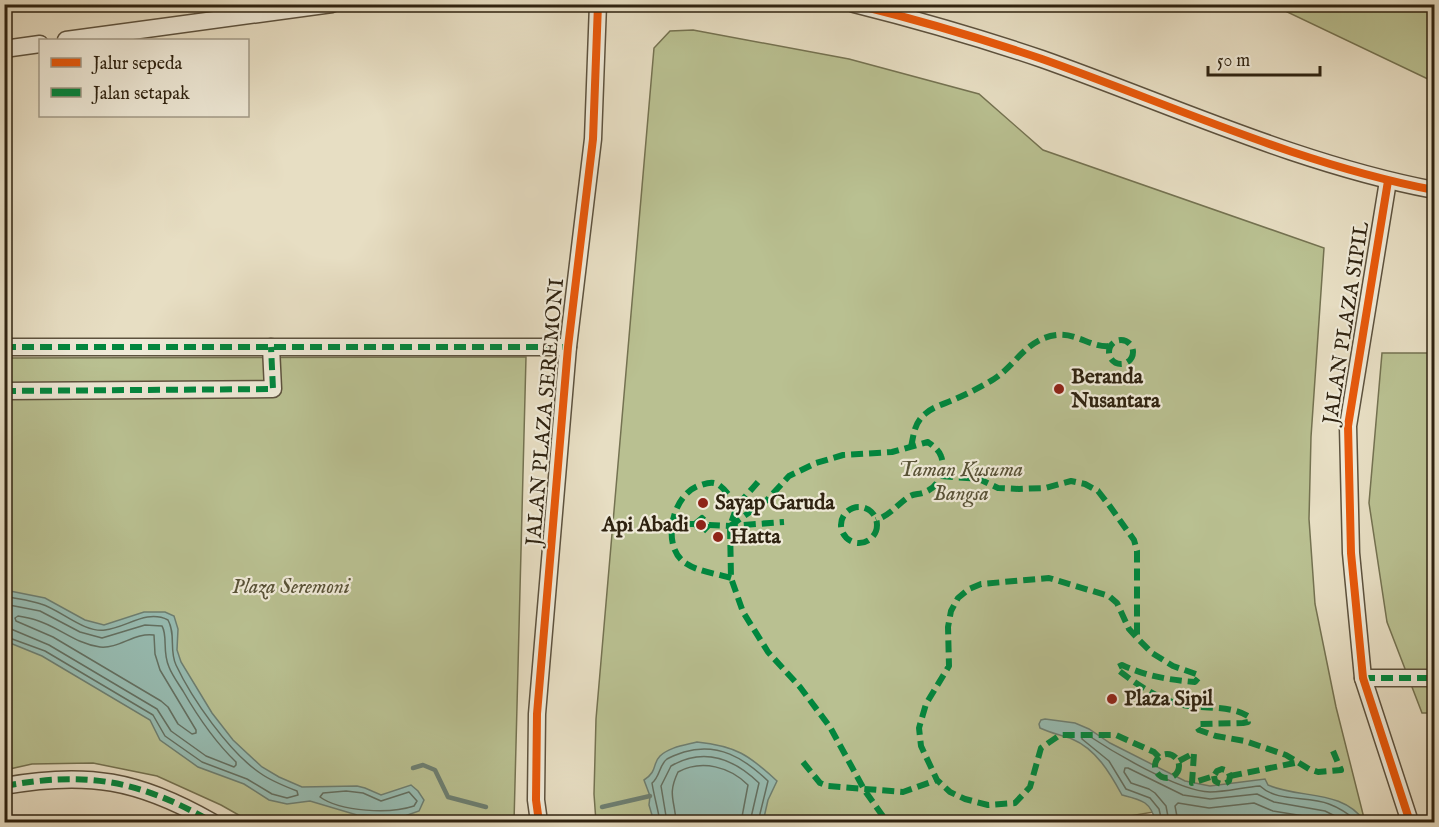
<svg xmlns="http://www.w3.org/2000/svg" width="1439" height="827" viewBox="0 0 1439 827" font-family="'IM FELL English',serif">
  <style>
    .green { fill: #b9c091; stroke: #747251; stroke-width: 1.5 }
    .water { fill: #97bcb2; stroke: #6d7f72; stroke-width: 1.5 }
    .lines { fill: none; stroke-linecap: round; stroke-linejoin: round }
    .shore { stroke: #637062; stroke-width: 1.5 }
    .stream { stroke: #6d7f72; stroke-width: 4.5 }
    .minor-casing { stroke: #5d523e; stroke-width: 19 }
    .minor { stroke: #efead8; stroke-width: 16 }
    .quiet { stroke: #00873e; stroke-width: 6; stroke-dasharray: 12 6; stroke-linecap: butt }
    .cycleway-casing { stroke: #efead8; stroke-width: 11 }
    .cycleway { stroke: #e8590c; stroke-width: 8 }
    .poi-dot { fill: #8f2418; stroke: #efead8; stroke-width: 2 }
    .labels { text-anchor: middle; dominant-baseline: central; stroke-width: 4.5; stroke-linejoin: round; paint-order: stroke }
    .street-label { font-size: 21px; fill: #2f2311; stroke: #efead8 }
    .poi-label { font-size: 21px; font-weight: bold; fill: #2f2311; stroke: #efead8; text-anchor: start }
    .park-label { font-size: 21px; font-style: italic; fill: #585237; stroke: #efead8 }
  </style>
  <rect width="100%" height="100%" fill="#e7dec3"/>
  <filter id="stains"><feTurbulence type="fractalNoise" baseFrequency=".00333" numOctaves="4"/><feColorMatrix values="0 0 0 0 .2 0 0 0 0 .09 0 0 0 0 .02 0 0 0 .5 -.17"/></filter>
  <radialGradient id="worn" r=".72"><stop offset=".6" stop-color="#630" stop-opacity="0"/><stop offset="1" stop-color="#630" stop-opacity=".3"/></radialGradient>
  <g class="green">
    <polygon points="1287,4 1434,5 1434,74 1430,80 1283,10"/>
    <polygon points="693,30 849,59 979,94 1043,150 1324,248 1311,437 1309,519 1315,604 1336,707 1365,822 1156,822 1153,812 1094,822 596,822 594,794 596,719 654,48 670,31"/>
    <polygon points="1382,353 1434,353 1434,713 1422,713 1387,622 1369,503"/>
    <polygon points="526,357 514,822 251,822 221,805 157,776 93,763 32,764 5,770 5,358"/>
  </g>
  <g class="water">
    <polygon points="5,590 45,598 85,620 104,625 144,612 165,612 174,616 178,629 177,650 181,662 212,713 233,740 262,767 279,777 302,787 357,786 365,788 381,795 411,785 418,791 424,800 419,811 402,817 357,815 310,801 287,804 269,800 244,784 198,767 160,740 150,720 42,656 5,641"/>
    <path d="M1045,719L1075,723L1089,729L1110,743L1185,781L1210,786L1265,779L1268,785C1300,799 1343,789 1365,822H1156C1150,801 1142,800 1122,795C1110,773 1096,749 1072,739C1061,735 1050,733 1040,728L1039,724L1041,720Z"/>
    <path d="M697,742C736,746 749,755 777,781L768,800L763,822H715L711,820L654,822L649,805L650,796L644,780C658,771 652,764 660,756C669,747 686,745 697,742Z"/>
  </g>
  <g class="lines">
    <g class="shore">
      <path d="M4,596C17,599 29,600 41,604C61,610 84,633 105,630C126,628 146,609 168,620C176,634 169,650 176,665C192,699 229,752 260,773C271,781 284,786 297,791L298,795L287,798L272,794L247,779L202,762L165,736L153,715L45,651L4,636"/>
      <path d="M4,604L40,611L80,632L102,638L145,625L162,626C168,636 162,652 169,667C172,675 178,683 183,691C198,717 214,741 236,762V765L234,767L206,756L171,731L157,709L49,645L11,629L4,628"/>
      <path d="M18,616C24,617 30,618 36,620C59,627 76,644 100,647C119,649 135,632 154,635L155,654L160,670L196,730V733L192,734L178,724L168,707L161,701L53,637L16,621L15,618Z"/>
      <path d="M346,791L363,793L381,801L409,792L417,801L414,806C390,814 341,812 320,797L323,793Z"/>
      <path d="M660,822C658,809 654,796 652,783C660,777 659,765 667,759C672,756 678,754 684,752C718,742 744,758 768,781L758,822"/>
      <path d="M667,822L661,786L671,766C704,747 734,759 759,783L750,822"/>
      <path d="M676,822C675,800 667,795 678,772C702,759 730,767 748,785L741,822"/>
      <path d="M1162,822L1159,809L1150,798L1126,789L1109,761L1082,739V734H1086C1113,752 1178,791 1210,792C1227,792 1244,787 1260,786C1278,803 1308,795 1329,804C1340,808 1350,815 1358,822"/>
      <polyline points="1169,822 1166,806 1155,793 1149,789 1131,783 1124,772 1125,768 1128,768 1183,795 1210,799 1257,794 1274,802 1325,811 1347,822"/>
      <polyline points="1178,822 1175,806 1178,803 1209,808 1254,803 1273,811 1322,819 1329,822"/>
    </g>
    <g class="stream">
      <polyline points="413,768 423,765 435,770 448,797 486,807"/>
      <polyline points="602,807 650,796"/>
    </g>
    <defs>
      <g id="minor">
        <path d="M854,4C918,20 980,38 1042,59C1172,105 1298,164 1434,190"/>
        <polyline points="66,40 332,4"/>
        <polyline points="4,49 40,44"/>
        <polyline points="1388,181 1348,426 1351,553 1363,678 1410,822"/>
        <polyline points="4,347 568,347"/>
        <polyline points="4,391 273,389 271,347"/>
        <polyline points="1363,678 1434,678"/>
        <path d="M4,786C87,771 139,780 212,822"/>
        <polyline points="539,822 536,800 537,714 568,347 593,139 598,4"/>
      </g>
    </defs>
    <use href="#minor" class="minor-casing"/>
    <use href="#minor" class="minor"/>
    <g class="quiet">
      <circle cx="1121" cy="352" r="12"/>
      <polyline points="4,347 568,347"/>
      <polyline points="4,391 273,389 271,347"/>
      <path d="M911,447C914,434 914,423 925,414C932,407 944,404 953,400C967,394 981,387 994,379C1016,365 1027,338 1057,335C1077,333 1092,348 1110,346"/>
      <polyline points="941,476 979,479 998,488 1019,489 1045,488 1071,481 1085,484 1098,491 1109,505 1134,540 1137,551 1137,638"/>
      <polyline points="758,482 737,506 730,526 731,578 743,612 768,652 800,687 830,727 865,791 887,822"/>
      <circle cx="859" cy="525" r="18"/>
      <polyline points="671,524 695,524 702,532 709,525"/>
      <polyline points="695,524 702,518 709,525 730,526 784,522"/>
      <path d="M730,526L767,500L789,476L816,463L843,455L892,452L928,442C933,446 939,450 941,456C946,469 939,487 925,492C919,495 913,493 907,498C896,506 890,515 876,520"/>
      <path d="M731,578C718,574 697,571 687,564C660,549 671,493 701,485C707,483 713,481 719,485C726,490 732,499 737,506"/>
      <polyline points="1363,678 1434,678"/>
      <circle cx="1167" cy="766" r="12"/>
      <path d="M1159,757L1154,752L1116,735H1060L1041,748L1030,787L1015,803L988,805L965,799L950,792L937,780L921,746L919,728L926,704L949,666L948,627L951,611L958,598L969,589L981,584L1049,578L1109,596L1117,603L1129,629L1137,638L1152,653L1173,666L1196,674L1199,677L1195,682C1169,680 1146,676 1122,665L1118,667V670C1136,684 1157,698 1179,704C1201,710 1228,704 1248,716V722L1243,723L1200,724L1197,727L1199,730L1216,736L1245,741L1286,755L1309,769L1318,772L1341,770L1333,751"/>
      <path d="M1179,761L1194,753L1192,783L1214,776L1217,771L1222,769L1228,771L1230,776L1229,781C1224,785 1221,785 1215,781L1214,776"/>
      <polyline points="803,762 820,783 828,786 903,792 937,780"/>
      <polyline points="1230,776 1300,762"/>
      <path d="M4,786C87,771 139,780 212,822"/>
    </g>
    <defs>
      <g id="cycleway">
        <path d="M854,4C918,20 980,38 1042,59C1172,105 1298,164 1434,190"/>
        <polyline points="1388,181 1348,426 1351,553 1363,678 1410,822"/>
        <polyline points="539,822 536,800 537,714 568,347 593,139 598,4"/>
      </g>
    </defs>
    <use href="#cycleway" class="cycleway-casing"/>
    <use href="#cycleway" class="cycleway"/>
  </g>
  <g class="poi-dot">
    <circle cx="1059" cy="389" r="6"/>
    <circle cx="703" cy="503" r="6"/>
    <circle cx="701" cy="525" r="6"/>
    <circle cx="718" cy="537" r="6"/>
    <circle cx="1112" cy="699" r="6"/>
  </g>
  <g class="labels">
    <g class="street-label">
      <text transform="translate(1347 323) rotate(-81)">JALAN PLAZA SIPIL</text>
      <text transform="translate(546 412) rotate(-85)">JALAN PLAZA SEREMONI</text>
    </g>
    <g class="poi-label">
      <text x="1071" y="377">Beranda<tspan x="1071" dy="24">Nusantara</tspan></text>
      <text x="715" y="503">Sayap Garuda</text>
      <text x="689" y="525" text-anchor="end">Api Abadi</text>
      <text x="730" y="537">Hatta</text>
      <text x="1124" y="699">Plaza Sipil</text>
    </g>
    <g class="park-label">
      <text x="961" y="470">Taman Kusuma<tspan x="961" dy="24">Bangsa</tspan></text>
      <text x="291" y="587">Plaza Seremoni</text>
    </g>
  </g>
  <rect width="1439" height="827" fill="none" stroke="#e7dec3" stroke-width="24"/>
  <rect x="6" y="6" width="1427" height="815" fill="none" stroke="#2f2311" stroke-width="3"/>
  <rect x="12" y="12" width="1415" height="803" fill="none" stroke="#2f2311" stroke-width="1.5"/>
  <rect x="39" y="39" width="210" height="78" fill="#efead8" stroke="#a29a88" stroke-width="1.5"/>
  <rect x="51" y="58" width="30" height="9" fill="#e8590c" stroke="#a29a88" stroke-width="1.5"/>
  <text x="93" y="69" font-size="18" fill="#2f2311">Jalur sepeda</text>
  <rect x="51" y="88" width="30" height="9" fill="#00873e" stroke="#a29a88" stroke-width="1.5"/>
  <text x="93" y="99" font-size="18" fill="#2f2311">Jalan setapak</text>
  <path d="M1208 66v9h112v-9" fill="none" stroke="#2f2311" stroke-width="3"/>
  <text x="1217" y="66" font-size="18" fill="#2f2311" stroke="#efead8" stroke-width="4.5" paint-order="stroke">50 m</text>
  <rect width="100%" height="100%" filter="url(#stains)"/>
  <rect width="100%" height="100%" fill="url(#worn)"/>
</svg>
